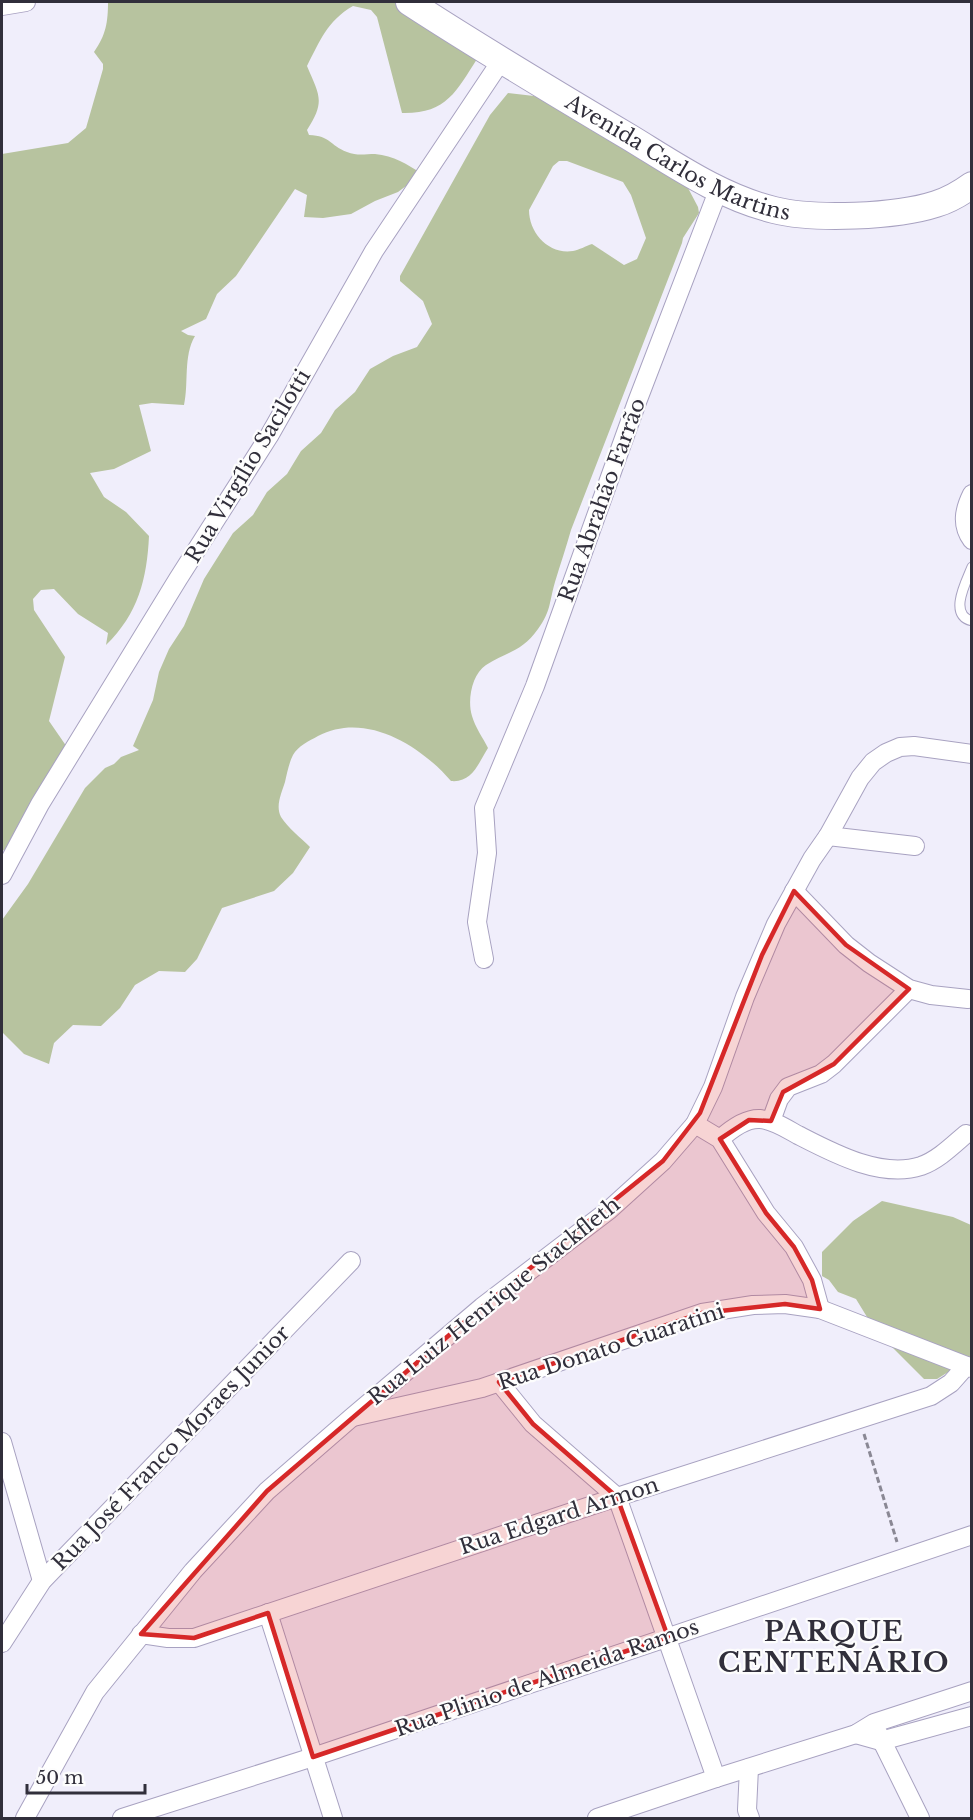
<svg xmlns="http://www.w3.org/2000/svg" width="973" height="1820" viewBox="0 0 973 1820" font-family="'Libre Baskerville',serif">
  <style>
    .green { fill: #b7c39f; fill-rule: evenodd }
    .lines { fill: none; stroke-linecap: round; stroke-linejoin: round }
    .lane-casing { stroke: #a8a2c1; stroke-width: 11 }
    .street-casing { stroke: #a8a2c1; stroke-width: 20 }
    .secondary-casing { stroke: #a8a2c1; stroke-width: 28 }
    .path { stroke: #8a8894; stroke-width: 3; stroke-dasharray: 6 3; stroke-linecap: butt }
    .lane { stroke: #fff; stroke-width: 9 }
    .street { stroke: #fff; stroke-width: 18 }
    .secondary { stroke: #fff; stroke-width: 26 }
    .marked { fill: #d62828; fill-opacity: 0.2; stroke: #d62828; stroke-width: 4.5; stroke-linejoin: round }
    .labels { text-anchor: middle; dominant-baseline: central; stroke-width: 4.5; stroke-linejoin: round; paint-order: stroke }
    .street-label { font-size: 21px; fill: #312f3b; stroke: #fdfdfd }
    .district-label { font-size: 27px; font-weight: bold; letter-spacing: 1.5px; fill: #312f3b; stroke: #fdfdfd }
  </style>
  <rect width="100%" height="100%" fill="#f0eefb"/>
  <g class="green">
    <path d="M108,2H415L477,59C456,92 446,114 402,113L377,17L371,10L353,6C327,21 320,41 307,66C319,95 326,101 307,130L309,135C331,136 329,145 347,152C357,156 365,154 375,154C394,156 407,164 422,174L398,192L375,201L351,214L323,218L304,217L307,195L295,189L236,276L217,294L206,319L181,331L188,335L195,336C183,356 189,384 184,405L152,403L139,405L151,451L114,469L90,473L104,497L126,512L149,536C147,579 138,614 106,645L108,633L78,614L54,589L41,590L33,599L34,610L65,657L49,721L69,750L9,848L2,851V154L68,143L86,128L103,69V64L94,52C106,35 108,22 108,2Z"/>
    <path d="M508,93L534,96L564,107L655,160L688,188L698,207L699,213L683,238L682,243L571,530C566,548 560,565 555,582C549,603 551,611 538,629C522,652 506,652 486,665C472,674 467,700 472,716C475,727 483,738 488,748C478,764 472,783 451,781C420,745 365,711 318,736C309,741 298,746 293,755C289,763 287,773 285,782C282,792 275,806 281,817C288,828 301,838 310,847L293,873L274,891L222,908L197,959L185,972L159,971L135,985L120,1008L101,1026L73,1025L54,1043L49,1064L24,1054L2,1032V920L28,884L85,788L105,768L114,764L121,757L139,750L133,746L153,700L159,672L169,649L184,626L204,579L233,533L253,515L267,492L287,474L301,451L321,433L335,410L355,392L370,369L393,356L417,347L432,324L423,301L400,281V276L490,115ZM559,161H567L623,182L631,195L646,238L637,259L624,265L592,244C586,246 579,250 573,251C549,255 529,233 529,210L553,166Z"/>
    <polygon points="882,1201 953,1217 971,1225 971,1369 953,1369 937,1379 924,1379 875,1330 856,1299 838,1292 829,1280 822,1276 822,1252 853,1221"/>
  </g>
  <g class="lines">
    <defs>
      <path id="lane" d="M972,567C966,582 948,615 972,621"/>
      <g id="street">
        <polyline points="2,6 26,2"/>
        <path d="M972,494C964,510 961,525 972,540"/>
        <polyline points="828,836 915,846"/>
        <polyline points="2,875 40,804 178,579 269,436 374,251 501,61"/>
        <polyline points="794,891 846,945 869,963 909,989 931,995 968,999"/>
        <polyline points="484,959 477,922 487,853 484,808 535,686 637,402 718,191"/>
        <polyline points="771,1121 779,1099 788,1087 821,1074 834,1064 909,989"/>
        <polyline points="695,1124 720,1139 766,1213 794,1247 812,1280 820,1309"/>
        <path d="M720,1139C730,1130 745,1118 760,1119C773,1120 787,1129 798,1135C833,1153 881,1179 921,1166C938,1160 952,1146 966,1134"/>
        <polyline points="499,1382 533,1424 617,1497 716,1778"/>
        <polyline points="353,1417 482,1388 702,1313 753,1305 785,1304 820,1309 972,1368"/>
        <polyline points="2,1442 42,1581"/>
        <polyline points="268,1613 333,1818"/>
        <polyline points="141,1634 168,1638 194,1638 617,1497 931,1396 951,1383 966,1366"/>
        <polyline points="2,1643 42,1581 351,1261"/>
        <polyline points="877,1731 920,1818"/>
        <polyline points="856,1734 881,1741 972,1716"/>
        <polyline points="749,1768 747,1810 750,1818"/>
        <polyline points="25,1818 95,1692 193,1571 267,1491 351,1418 482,1307 609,1210 663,1161 695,1124 713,1087 745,997 776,924 812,859 828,836 860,778 873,762 886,753 900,747 914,746 972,754"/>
        <polyline points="122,1818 313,1757 972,1535"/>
        <polyline points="597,1818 716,1778 856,1734 874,1723 972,1691"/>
      </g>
      <g id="secondary">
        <path id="s1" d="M409,2C481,49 555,93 629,137C675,165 721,197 774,210C814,220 896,217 936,204C949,200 961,193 972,185"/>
      </g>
    </defs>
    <use href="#lane" class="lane-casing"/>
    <use href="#street" class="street-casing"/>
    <use href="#secondary" class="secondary-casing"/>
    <polyline class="path" points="864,1434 897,1542"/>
    <use href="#lane" class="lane"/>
    <use href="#street" class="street"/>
    <use href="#secondary" class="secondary"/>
  </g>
  <path class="marked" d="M794,891L846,945L909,989L834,1064L783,1092L771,1121L749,1120L720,1139L766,1213L794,1247L812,1280L820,1309L785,1304L702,1313L499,1382L533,1424L617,1497L668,1637L313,1757L268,1613L194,1638L141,1634L267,1491L482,1307L663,1161L700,1113L762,955Z"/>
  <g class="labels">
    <g class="street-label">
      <text stroke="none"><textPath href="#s1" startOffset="312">Avenida Carlos Martins</textPath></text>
      <text transform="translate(248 466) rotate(-59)">Rua Virgílio Sacilotti</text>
      <text transform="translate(602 500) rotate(-70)">Rua Abrahão Farrão</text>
      <text transform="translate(494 1301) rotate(-39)">Rua Luiz Henrique Stackfleth</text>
      <text transform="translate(611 1347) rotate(-18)">Rua Donato Guaratini</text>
      <text transform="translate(171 1448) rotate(-46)">Rua José Franco Moraes Junior</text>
      <text transform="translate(559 1516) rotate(-18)">Rua Edgard Armon</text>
      <text transform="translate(547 1678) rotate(-19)">Rua Plinio de Almeida Ramos</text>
    </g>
    <g class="district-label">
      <text x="834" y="1631">PARQUE<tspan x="834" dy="31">CENTENÁRIO</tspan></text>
    </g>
  </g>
  <rect width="973" height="1820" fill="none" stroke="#312f3b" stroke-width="6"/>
  <path d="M27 1784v9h118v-9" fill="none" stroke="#312f3b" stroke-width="3"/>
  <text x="36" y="1784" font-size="18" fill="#312f3b" stroke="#fdfdfd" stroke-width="4.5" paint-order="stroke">50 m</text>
</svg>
